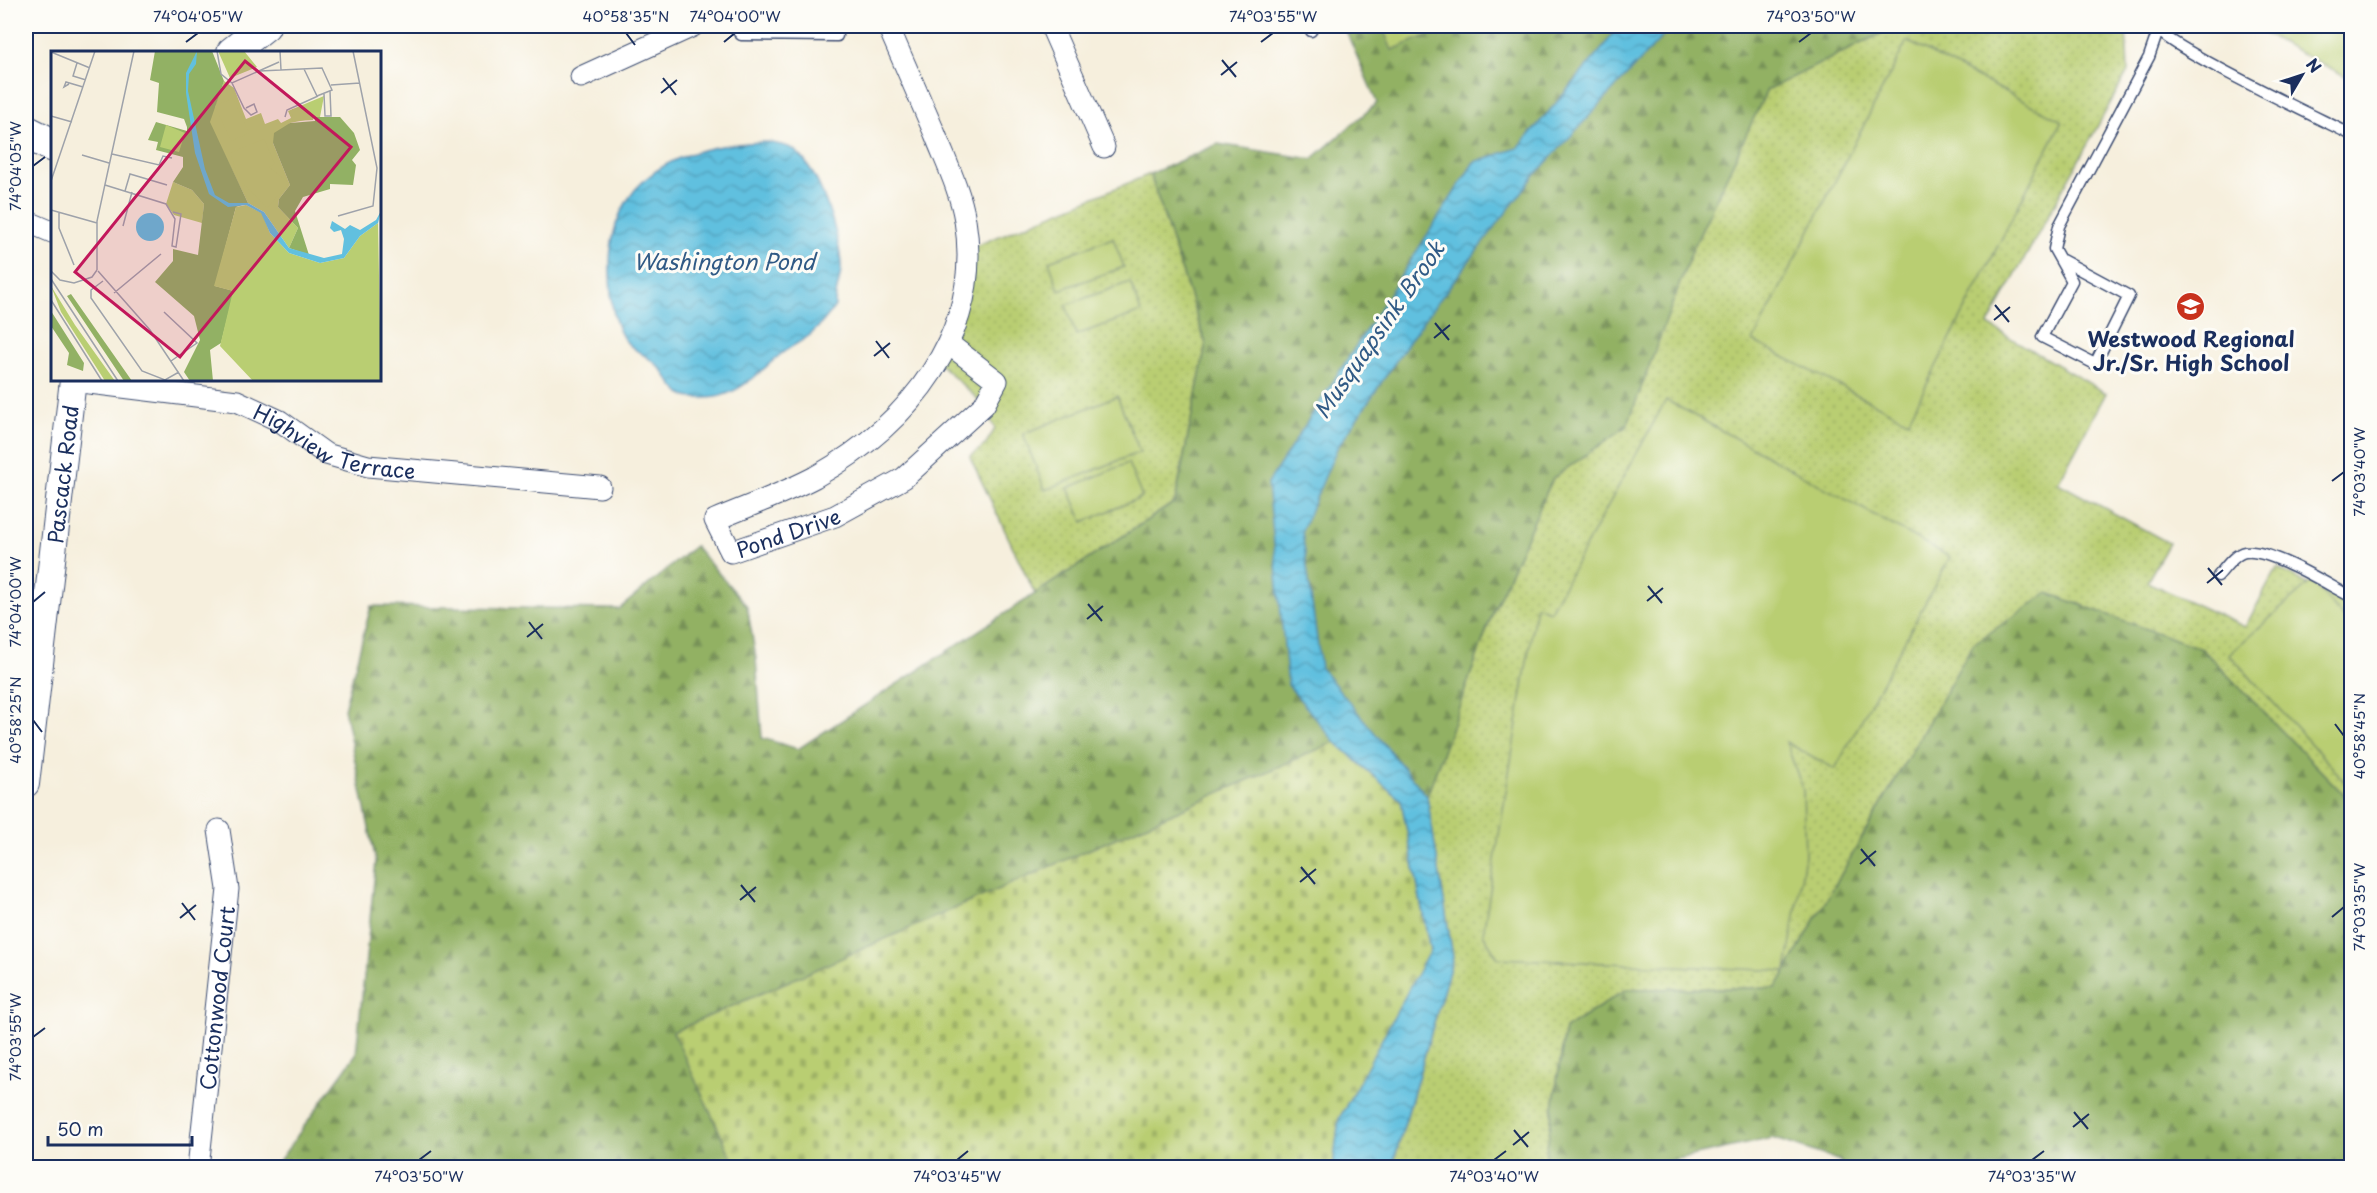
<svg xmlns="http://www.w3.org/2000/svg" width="2377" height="1193" viewBox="0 0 2377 1193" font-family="'Playpen Sans',sans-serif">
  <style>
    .grass { fill: url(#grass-dots); stroke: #6a7e68; stroke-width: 1.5 }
    .forest { fill: url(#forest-firs); stroke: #567061; stroke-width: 1.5 }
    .cemetery { fill: url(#cemetery-stones); stroke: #6a7e68; stroke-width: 1.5 }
    .garden { fill: #b9ce72; stroke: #6a7e68; stroke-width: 1.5 }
    .water { fill: url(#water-waves); stroke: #3e789e; stroke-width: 1.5 }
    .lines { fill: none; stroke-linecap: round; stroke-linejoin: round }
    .service-casing { stroke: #3c4c71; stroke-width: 13 }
    .minor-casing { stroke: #3c4c71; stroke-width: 23 }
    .tertiary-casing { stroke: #3c4c71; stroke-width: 28 }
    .secondary-casing { stroke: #3c4c71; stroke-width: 32 }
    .motorway-casing { stroke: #3c4c71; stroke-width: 35 }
    .service { stroke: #fff; stroke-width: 10 }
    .minor { stroke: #fff; stroke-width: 21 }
    .tertiary { stroke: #fff; stroke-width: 26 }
    .secondary { stroke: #fff; stroke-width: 30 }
    .motorway { stroke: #fff; stroke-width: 33 }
    .ticks { fill: none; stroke: #1b2f5e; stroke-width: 2 }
    .labels { text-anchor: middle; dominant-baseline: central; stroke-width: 6; stroke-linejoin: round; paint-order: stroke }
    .poi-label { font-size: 21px; font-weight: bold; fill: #1b2f5e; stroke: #fdfcf7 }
    .street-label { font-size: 21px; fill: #1b2f5e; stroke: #fdfcf7 }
    .water-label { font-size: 22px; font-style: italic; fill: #305a85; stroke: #fdfcf7 }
    .inset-road { fill: none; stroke: #9ea2aa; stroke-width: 1.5 }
    .view { fill: #c2185b; fill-opacity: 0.15; stroke: #c2185b; stroke-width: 3 }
    .inset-edge { fill: none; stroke: #1b2f5e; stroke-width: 3 }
    .neatline { fill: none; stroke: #1b2f5e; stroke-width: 2 }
    .ticks-label { font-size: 15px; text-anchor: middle; fill: #1b2f5e }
  </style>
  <defs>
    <pattern id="grass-dots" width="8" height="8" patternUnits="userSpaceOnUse" patternTransform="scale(1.5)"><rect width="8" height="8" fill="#b9ce72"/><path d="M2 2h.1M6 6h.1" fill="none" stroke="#9eb165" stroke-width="1.8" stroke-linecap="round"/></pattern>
    <pattern id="forest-firs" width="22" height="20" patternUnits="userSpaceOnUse" patternTransform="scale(1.5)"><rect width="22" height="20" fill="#92b164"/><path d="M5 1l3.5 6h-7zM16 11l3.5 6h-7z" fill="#769056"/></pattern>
    <pattern id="cemetery-stones" width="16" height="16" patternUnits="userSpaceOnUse" patternTransform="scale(1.5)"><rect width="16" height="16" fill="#b9ce72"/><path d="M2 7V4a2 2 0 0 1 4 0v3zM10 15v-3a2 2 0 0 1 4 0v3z" fill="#9eb165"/></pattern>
    <pattern id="water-waves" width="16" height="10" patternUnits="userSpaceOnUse" patternTransform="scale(1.5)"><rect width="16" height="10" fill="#61c0df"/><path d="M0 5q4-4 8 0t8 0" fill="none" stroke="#4f9cb8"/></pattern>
  </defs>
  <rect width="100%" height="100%" fill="#fdfcf7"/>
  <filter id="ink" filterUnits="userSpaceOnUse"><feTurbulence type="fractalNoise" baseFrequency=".0167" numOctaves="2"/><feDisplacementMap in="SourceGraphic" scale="12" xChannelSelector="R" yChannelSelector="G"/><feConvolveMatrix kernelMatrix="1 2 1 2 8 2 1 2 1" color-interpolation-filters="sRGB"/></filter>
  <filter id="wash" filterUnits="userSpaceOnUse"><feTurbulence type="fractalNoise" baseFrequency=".008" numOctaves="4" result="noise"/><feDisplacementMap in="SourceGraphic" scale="24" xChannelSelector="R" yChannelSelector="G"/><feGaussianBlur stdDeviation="1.35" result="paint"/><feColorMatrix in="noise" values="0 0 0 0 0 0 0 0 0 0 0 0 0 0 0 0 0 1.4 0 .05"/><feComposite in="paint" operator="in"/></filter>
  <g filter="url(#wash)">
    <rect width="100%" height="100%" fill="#f6efdd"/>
    <g class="grass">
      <polygon points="1896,26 2126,26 2128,71 1988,325 2106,393 2058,483 2169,543 2147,582 2245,627 2277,568 2351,607 2351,802 2202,649 1973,644 1776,988 1627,989 1565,1029 1544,1167 1392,1168 1453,957 1427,796 1493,612 1553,478 1627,425 1691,253 1767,89"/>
      <polygon points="1150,174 1206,344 1175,502 1035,594 970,457 985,445 995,429 984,405 939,363 968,249"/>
    </g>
    <g class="forest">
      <polygon points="1344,26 1896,26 1767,90 1691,253 1627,426 1553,478 1493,612 1427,796 1335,742 673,1032 736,1167 274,1168 356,1054 376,861 344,709 371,606 619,609 695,546 747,606 756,658 762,738 798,749 1175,502 1206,344 1150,174 1218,144 1312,159 1377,103"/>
      <polygon points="2048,593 2202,649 2351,802 2351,1167 1846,1168 1838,1160 1773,1138 1641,1167 1544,1167 1565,1029 1627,989 1776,988 1973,644"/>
    </g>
    <polygon class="cemetery" points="1335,742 1401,800 1430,951 1339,1119 1333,1167 736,1167 673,1032"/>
    <g class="garden">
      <polygon points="1382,26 1450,26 1392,50"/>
      <polygon points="2250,26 2351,26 2351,80 2351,79"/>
      <polygon points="1907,41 2062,121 1908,421 1753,341"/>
      <polygon points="1113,238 1124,267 1059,290 1049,261"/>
      <polygon points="1130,282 1141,312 1076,335 1066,305"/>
      <polygon points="1117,396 1140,452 1045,490 1023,434"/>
      <polygon points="1666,400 1950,557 1835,769 1786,742 1803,790 1805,855 1786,971 1498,958 1483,934 1536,606 1550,611"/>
      <polygon points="1128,463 1142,497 1083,522 1068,488"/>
      <polygon points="2312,581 2351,627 2351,788 2229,654"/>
    </g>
    <g class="water">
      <polygon points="1617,26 1672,26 1534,176 1421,324 1337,448 1302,531 1321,668 1427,796 1453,957 1392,1167 1333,1167 1339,1119 1430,950 1401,800 1335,742 1288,685 1268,483 1474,162 1518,148 1606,44"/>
      <path d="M768,142C775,144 785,145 791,148C818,164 840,235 841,265C842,279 834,292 835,306C828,316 820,326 811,334C802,342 790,346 781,354C756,374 736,400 700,398C697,398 690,398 687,397C672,391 667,373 656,364C646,355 632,350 624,339C611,319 611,296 610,273C607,175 682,143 768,142Z"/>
    </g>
  </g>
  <g filter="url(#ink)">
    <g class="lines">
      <defs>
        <g id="service">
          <polyline points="733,26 741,35 837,36"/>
          <polyline points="1308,26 1311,31"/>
          <path d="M2155,26C2164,46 2321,119 2352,135"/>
          <polyline points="2062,260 2129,296 2095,364 2042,337 2072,281 2054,249 2059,226 2149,57 2158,31"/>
          <path d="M2218,576C2225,568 2234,554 2245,552C2270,548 2328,585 2352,597"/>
        </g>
        <g id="minor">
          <path id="s1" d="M888,26C904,62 919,98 935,134C946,162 960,190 965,220C984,333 909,424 815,477C783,494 748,506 715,520L731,552L835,516L904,478L984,405L997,381L949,344"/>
          <polyline points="1051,26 1104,147"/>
          <polyline points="581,77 693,26"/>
          <polyline points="26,221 52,232"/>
          <path id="s2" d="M73,381L237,401L280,421L326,454L368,466L600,487"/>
          <path id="s3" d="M198,1168L228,889L219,830"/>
        </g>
        <g id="tertiary">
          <path id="s4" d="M26,784L73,380"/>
        </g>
        <polyline id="secondary" points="232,52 265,26"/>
        <polyline id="motorway" points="26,132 52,145"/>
      </defs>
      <use href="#service" class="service-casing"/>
      <use href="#minor" class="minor-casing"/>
      <use href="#tertiary" class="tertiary-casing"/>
      <use href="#secondary" class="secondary-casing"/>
      <use href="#motorway" class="motorway-casing"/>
      <use href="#service" class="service"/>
      <use href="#minor" class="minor"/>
      <use href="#tertiary" class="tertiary"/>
      <use href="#secondary" class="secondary"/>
      <use href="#motorway" class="motorway"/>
    </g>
  </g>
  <path class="ticks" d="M626,33L635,45M186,42L198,33M724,42L735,33M1261,42L1273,33M1799,42L1811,33M1222,60L1236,77M1221,75L1237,62M663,78L676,95M661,93L677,80M33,166L45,157M1995,305L2009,322M1994,320L2010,307M1435,323L1449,340M1434,338L1450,325M876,341L889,358M874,356L890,343M2332,481L2344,472M2208,568L2222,585M2207,583L2223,570M1648,586L1662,603M1647,601L1663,588M33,602L45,592M1088,604L1102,621M1087,619L1103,606M529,622L542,639M527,637L543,624M33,720L42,732M2335,724L2344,736M1861,849L1875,866M1860,864L1876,851M1301,867L1315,884M1300,882L1316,869M741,885L755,902M740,900L756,887M182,903L195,920M2332,917L2344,907M180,918L196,905M33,1037L45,1028M2074,1112L2088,1129M2073,1127L2089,1114M1514,1130L1528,1147M1513,1145L1529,1132M419,1160L431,1151M957,1160L968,1151M1494,1160L1506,1151M2032,1160L2044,1151"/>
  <defs>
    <symbol id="school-disc" viewBox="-11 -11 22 22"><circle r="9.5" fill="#c8321e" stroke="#fdfcf7"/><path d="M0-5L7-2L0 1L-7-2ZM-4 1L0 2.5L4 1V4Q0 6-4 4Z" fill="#fff"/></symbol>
  </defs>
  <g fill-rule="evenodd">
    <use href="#school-disc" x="2174" y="290" width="33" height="33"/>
  </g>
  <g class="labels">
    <g class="poi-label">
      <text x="2191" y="338">Westwood Regional<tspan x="2191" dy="24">Jr./Sr. High School</tspan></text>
    </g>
    <g class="street-label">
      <text stroke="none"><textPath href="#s2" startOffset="273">Highview Terrace</textPath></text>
      <text stroke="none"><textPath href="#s4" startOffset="312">Pascack Road</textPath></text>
      <text stroke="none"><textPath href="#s1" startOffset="732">Pond Drive</textPath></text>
      <text stroke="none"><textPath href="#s3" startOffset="171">Cottonwood Court</textPath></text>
    </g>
    <g class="water-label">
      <text x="724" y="260">Washington Pond</text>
      <text transform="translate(1378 329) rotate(-55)">Musquapsink Brook</text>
    </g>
  </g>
  <g transform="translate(51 51)">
    <rect width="330" height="330" fill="#f6efdd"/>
    <path d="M173,30L183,37L195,68L210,62L214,73L227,68L230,72L240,67L237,60L273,45L269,66L239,72L222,92L239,134L228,148L227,156L247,177L238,197L213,161L197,152L158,71ZM122,131L141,139L153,153L151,172L123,164L115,153ZM0,235L24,274L64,330H54L10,261Z" fill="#b9ce72"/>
    <path d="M104,0H161L173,30L159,71L197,152L185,156L164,235L183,240L170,292L159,299L162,330H139L133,321L149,289L143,265L104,231L122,210V198L147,204L153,153L141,139L122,131L132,116V106L105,99L107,91L97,89L105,71L136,80V76L133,68L106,61L108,32L99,29ZM264,66H289L303,82L309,99L301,109L305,114L302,134L279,133V138L252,146L244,160L258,204L238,197L247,177L227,156L228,148L239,134L222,92L223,82L239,72L264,70ZM20,243L81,330H73L16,245ZM0,260L33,312L32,320L16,314L18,302L0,275Z" fill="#92b164"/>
    <path d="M195,154L211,162L219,182L238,202L269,212L293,207L309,185L327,172L330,330H202L169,295L182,240L163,235L185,156Z" fill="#b9ce72"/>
    <path d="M193,0L206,16L179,27L167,0ZM182,47L198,82L180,90L164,55ZM262,53H268V65H262V69L242,70L241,58L262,57ZM115,74L134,82L128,101L109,96ZM213,88L224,113L218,116L238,132L216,157L188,128L179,102Z" fill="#b9ce72"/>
    <path d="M146,0L145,13L138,23L137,40L154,118L164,144L178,152H197L213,161L238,197L273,207L291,203L293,188L290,179L283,181L279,177L281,170L294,178L299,174L309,179L325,169L330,160L327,172L309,185L293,207L269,212L238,202L219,182L210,162L195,154L177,156L158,143L144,102L135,42V22ZM85 176a14 14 0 1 1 28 0a14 14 0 1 1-28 0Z" fill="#61c0df"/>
    <path class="inset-road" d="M166,0L170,23L181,32L228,11M229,0L230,19M0,1L39,17M26,12L22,25L35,29M209,20L271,17L281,39L266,45L253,18M181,32L193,57L200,64L206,61L203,53L195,57M18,33L13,36L15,31L32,36M280,34L309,32M273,43L274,65H280L279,40M0,65L21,71M234,66L236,59L267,45M61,103L108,114L112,105L121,107M31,104L58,112M0,130L44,0M54,134L115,153L124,168L121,195L125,196L130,163L122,161M74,140L79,123L116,134M0,159L46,172M8,162V177L23,214M287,165L322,155L326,117L302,0M72,175L81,141M46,219V170L83,0M0,220L9,229L23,232L41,226L46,219M47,220L99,279L133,330M0,228L67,330M52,230L40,239V247L91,320L114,329L128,321M63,242L110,203M0,249L51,330M113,261L146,292L120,310"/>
    <path class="view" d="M194,10L300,96L129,306L24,221Z"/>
    <rect width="330" height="330" class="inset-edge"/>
  </g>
  <rect width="2377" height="1193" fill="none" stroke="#fdfcf7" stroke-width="66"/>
  <g transform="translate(2302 75) rotate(51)" stroke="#fdfcf7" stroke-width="4.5" paint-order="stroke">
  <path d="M0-4.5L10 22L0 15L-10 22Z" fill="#1b2f5e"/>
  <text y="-9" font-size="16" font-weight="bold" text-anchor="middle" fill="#1b2f5e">N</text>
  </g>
  <path d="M48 1136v9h144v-9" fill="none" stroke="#1b2f5e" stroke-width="3"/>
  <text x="57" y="1136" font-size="18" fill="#1b2f5e" stroke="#fdfcf7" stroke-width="4.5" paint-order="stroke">50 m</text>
  <rect x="33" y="33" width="2311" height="1127" class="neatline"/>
  <g class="ticks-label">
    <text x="198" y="22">74°04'05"W</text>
    <text x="626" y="22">40°58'35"N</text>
    <text x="735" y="22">74°04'00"W</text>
    <text x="1273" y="22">74°03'55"W</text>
    <text x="1811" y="22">74°03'50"W</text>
    <text transform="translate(16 166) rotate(-90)" y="5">74°04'05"W</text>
    <text transform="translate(2360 472) rotate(-90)" y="5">74°03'40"W</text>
    <text transform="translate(16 602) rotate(-90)" y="5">74°04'00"W</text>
    <text transform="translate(16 720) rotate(-90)" y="5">40°58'25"N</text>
    <text transform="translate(2360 736) rotate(-90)" y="5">40°58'45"N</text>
    <text transform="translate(2360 907) rotate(-90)" y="5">74°03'35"W</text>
    <text transform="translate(16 1037) rotate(-90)" y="5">74°03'55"W</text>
    <text x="419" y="1182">74°03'50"W</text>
    <text x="957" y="1182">74°03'45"W</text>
    <text x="1494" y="1182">74°03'40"W</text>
    <text x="2032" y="1182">74°03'35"W</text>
  </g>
</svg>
